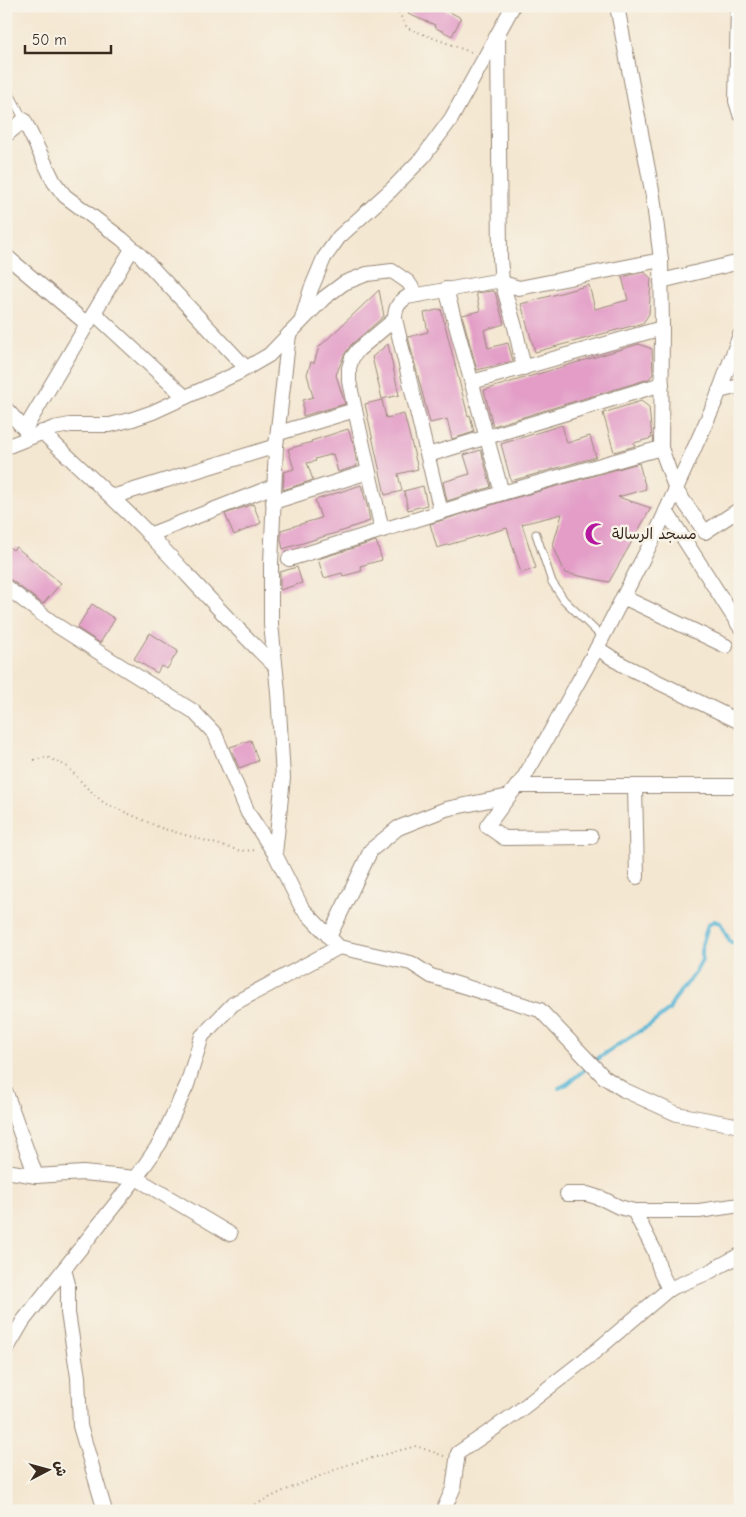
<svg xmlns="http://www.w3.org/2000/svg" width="746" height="1517" viewBox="0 0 746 1517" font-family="'Comic Neue','Playpen Sans Arabic',sans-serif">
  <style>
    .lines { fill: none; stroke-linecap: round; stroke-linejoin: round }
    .stream { stroke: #59b7d7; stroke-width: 4 }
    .building { fill: #e39dc7 }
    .service-casing { stroke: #988878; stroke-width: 9 }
    .minor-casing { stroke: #988878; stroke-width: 16 }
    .path { stroke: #988878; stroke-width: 2; stroke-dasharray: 1 4; stroke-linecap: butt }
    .service { stroke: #fff; stroke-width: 7 }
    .minor { stroke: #fff; stroke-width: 14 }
    .labels { text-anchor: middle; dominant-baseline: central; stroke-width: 5; stroke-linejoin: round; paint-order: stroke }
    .poi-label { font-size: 15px; fill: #3b2a1e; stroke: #f7f3e8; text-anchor: start }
  </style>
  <rect width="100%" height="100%" fill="#f7f3e8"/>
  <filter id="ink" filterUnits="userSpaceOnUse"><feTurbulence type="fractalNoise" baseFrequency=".02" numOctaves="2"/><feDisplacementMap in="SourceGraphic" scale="10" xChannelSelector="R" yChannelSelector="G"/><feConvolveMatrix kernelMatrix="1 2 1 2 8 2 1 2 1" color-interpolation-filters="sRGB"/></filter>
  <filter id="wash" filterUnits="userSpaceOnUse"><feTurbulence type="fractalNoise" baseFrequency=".0096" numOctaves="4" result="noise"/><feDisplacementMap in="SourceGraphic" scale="20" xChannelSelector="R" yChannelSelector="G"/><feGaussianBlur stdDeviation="1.12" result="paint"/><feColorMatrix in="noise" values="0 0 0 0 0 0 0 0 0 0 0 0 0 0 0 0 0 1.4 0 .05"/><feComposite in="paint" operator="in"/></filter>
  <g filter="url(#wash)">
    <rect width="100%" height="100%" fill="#f4e7d1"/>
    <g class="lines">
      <g class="stream">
        <polyline points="594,1061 633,1035 649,1026 669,1010 674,1000 695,973 702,960 702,945 708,925 714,921 720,923 730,942 740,945"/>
        <polyline points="559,1088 567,1084 589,1066"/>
      </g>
    </g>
    <g id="blocks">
      <g class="building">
        <polygon points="412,6 439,6 461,18 452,36 434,27 435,25 408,14"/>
        <polygon points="644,272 651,278 649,314 643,323 535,352 521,304 589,285 595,309 628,300 622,277"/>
        <polygon points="379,290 384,316 351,345 344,355 336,375 345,404 303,416 303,400 313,397 307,374 311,362 314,363 319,347"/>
        <polygon points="492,291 495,292 504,324 484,330 488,348 508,343 513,361 477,370 462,315 480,311 476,293"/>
        <polygon points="441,309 468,416 470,415 474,432 452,439 447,419 430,423 408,337 428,332 424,313"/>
        <polygon points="388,344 399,395 382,399 372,357"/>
        <polygon points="639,344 652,349 653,374 649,379 493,426 484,390"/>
        <polygon points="382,400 386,418 404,414 418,469 398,474 402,491 385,495 365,404"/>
        <polygon points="641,401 649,407 652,438 634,443 635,446 614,452 603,413"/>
        <polygon points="562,425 567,443 590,436 596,457 511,481 501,444"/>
        <polygon points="348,429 354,446 357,466 338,472 333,454 315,459 316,461 307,463 313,480 283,490 284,472 294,469 288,449 312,442 311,441"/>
        <polygon points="481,450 491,487 447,501 443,482 470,474 464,455"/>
        <polygon points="639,463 646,489 618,497 651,508 609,582 565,573 553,545 562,514 522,524 536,568 521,573 507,528 437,548 430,524 504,501"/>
        <polygon points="361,485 367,505 370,521 349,528 349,529 283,549 281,540 281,530 321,518 315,500"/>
        <polygon points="423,486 427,505 408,510 404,491"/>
        <polygon points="253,504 261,523 234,535 225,514"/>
        <polygon points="376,541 382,560 360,566 362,571 343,576 342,573 324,578 318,559"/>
        <polygon points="6,545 13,550 16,547 61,583 43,604 11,580 6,578"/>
        <polygon points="297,567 302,583 280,590 280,572"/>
        <polygon points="92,604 115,619 100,643 77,628"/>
        <polygon points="150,633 178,651 167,669 161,666 157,673 134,659"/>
        <polygon points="251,740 258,761 239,768 230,747"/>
      </g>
    </g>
  </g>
  <g filter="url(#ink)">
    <use href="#blocks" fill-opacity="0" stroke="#988878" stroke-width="1"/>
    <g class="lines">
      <defs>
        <g id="service">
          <polyline points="6,86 24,120"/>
          <polyline points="536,534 552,582 564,600 602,637"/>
        </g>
        <g id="minor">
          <polyline points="617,6 653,196 661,260 662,328 661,448 676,490 705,532 740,509"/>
          <polyline points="738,6 736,101 740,114"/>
          <polyline points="498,35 500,258 502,282 515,327 524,368"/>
          <polyline points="6,135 24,120 54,182 65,196 122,239 139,254 246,368"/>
          <polyline points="6,256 87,324"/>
          <polyline points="661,281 740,262"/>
          <polyline points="446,289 502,493"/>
          <polyline points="94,313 185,397"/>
          <polyline points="302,319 311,289 324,258 339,237 392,189 423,157 451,119 513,6"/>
          <polyline points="740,335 716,400 657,531 597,648 623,665 740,722"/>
          <polyline points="472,382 662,328"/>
          <polyline points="719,391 740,386"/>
          <polyline points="6,409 29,434"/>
          <polyline points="25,429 132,249"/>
          <path d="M42,432C78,466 115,499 149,534C191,578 231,624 275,666"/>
          <polyline points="279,433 355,410"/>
          <polyline points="6,447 54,428 70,425 110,425 133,419 153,412 238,373 269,355 324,298 344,283 367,274 392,271 408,282 417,295"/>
          <polyline points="428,455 662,384"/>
          <polyline points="112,497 276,446"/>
          <polyline points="273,502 368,472"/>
          <polyline points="666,511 740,627"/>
          <path d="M441,512L395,319C395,308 398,303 407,297L496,281L519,288L661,260"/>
          <polyline points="382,530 355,410 349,381 349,368 352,358 358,350 395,319"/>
          <polyline points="149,535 274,486"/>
          <polyline points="289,559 502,493 661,448"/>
          <polyline points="6,587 56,625 111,660 193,711 215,734 248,813 275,854 302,908 339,947 411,963 431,976 540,1010 604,1077 624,1090 677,1114 740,1126"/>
          <polyline points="623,597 726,646"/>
          <polyline points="517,786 740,786"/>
          <polyline points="635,786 637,877"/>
          <polyline points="509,796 487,826 504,838 591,837"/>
          <polyline points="275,854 283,778 278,692 271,624 271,564 276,446 289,334"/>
          <polyline points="329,937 371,850 398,828 446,809 509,796 523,779 547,738 597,648"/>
          <polyline points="6,1093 36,1176"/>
          <polyline points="6,1171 36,1176 83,1173 136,1178 230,1234"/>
          <polyline points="567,1194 587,1194 603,1199 619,1207 634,1211 699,1211 740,1205"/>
          <polyline points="634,1211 654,1250 661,1273 669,1289"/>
          <polyline points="64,1269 68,1284 68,1313 78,1377 80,1426 105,1511"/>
          <polyline points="6,1350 23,1321 136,1178 160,1143 187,1085 202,1036 233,1004 339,947"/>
          <polyline points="443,1511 453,1489 458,1453 515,1414 597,1350 669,1289 707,1273 740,1255"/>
        </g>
      </defs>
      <use href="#service" class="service-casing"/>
      <use href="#minor" class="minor-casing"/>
      <g class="path">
        <polyline points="392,6 396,7 407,28 473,53"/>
        <polyline points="34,760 47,757 68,767 86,787 104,803 161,828 241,851 256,850"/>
        <polyline points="242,1511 281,1492 349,1464 376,1457 416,1446 444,1456"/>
      </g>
      <use href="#service" class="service"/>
      <use href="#minor" class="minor"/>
    </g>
  </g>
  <defs>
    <symbol id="mosque-bare" viewBox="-9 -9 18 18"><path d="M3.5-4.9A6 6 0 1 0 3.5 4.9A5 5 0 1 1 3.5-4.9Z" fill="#b5179e" stroke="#f7f3e8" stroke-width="2.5" paint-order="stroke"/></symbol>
  </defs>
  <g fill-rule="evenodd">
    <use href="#mosque-bare" x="580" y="518" width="32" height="32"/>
  </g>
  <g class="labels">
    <g class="poi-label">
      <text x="612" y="534">مسجد الرسالة</text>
    </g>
  </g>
  <rect width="746" height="1517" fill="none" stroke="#f7f3e8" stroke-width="25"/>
  <g transform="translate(48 1470) rotate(84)" stroke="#f7f3e8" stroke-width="4" paint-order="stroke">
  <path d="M0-4L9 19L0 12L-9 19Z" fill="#3b2a1e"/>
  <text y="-8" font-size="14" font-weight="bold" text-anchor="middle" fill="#3b2a1e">ش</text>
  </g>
  <path d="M25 45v8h86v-8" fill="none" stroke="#3b2a1e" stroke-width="2.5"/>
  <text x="32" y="45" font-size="15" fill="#3b2a1e" stroke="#f7f3e8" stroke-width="4" paint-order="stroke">50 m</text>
</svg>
